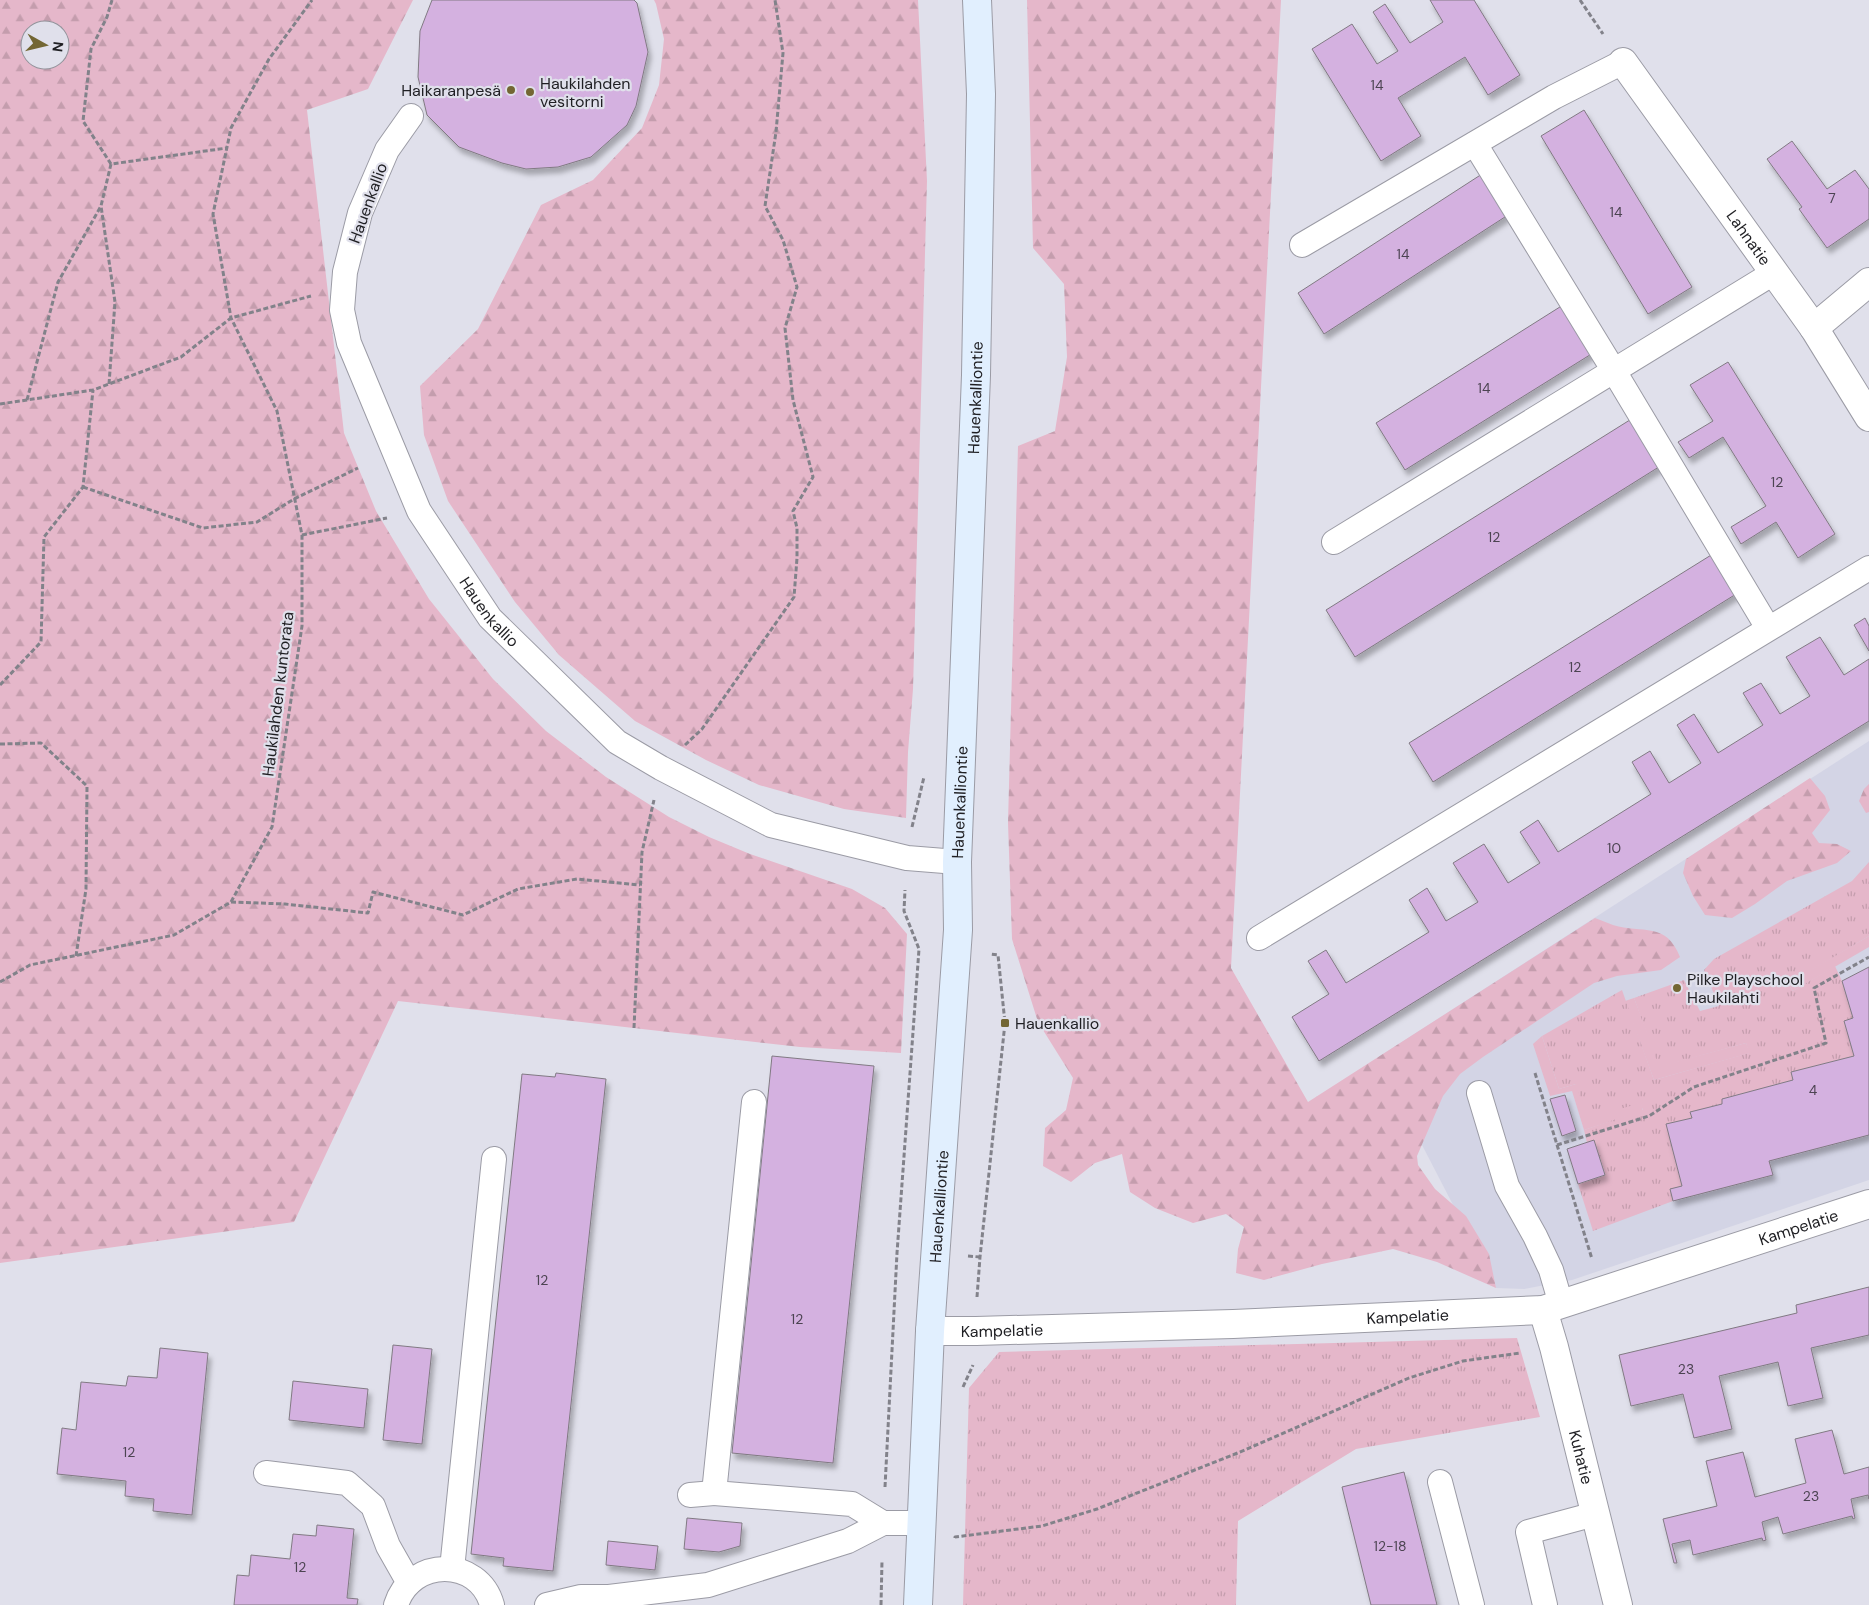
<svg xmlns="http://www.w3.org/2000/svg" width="1869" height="1605" viewBox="0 0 1869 1605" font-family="'DM Sans',sans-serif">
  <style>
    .built { fill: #d3d4e5 }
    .grass { fill: #e5b7ca }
    .forest { fill: url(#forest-firs); fill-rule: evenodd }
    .park { fill: url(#park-tufts) }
    .building { fill: #d4b1e0; stroke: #817a83; filter: url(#shadow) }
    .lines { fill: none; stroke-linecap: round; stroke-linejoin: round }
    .service-casing { stroke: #9b9ba5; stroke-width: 26 }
    .minor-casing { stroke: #9b9ba5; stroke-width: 30 }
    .secondary-casing { stroke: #9b9ba5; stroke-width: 30 }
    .path { stroke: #82828a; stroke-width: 3; stroke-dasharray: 5 2.5; stroke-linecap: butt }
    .service { stroke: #fff; stroke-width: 24 }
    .minor { stroke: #fff; stroke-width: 28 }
    .secondary { stroke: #e1effe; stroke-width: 28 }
    .poi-dot { fill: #736633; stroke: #e0e0eb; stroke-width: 2 }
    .labels { text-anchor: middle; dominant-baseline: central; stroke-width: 4.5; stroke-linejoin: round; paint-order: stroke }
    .number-label { font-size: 14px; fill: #4c4452 }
    .poi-label { font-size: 16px; fill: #1f1f23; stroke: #e0e0eb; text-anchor: start }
    .street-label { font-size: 16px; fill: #1f1f23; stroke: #e0e0eb }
  </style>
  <defs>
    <pattern id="forest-firs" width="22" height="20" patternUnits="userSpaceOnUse" patternTransform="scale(1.25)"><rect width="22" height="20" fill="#e5b7ca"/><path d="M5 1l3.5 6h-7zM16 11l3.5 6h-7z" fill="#c49dad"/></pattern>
    <pattern id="park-tufts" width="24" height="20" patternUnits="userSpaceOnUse" patternTransform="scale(1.25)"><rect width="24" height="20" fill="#e5b7ca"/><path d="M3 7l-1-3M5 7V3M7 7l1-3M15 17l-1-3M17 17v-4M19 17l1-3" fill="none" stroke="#c49dad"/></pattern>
    <filter id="shadow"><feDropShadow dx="3" dy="5.5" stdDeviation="2.5" flood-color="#0004"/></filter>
  </defs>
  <rect width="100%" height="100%" fill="#e0e0eb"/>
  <polygon class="built" points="1869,741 1869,1180 1572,1280 1524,1289 1496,1288 1377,1058"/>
  <g class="grass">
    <polygon points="1869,936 1869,947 1793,991 1788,983"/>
    <polygon points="1634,998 1660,1066 1746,1043 1750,1053 1654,1080 1625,1001"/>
    <polygon points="1542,1036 1559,1089 1576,1084 1641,1103 1643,1111 1584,1130 1572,1091 1550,1096 1533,1044"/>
  </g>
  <g class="forest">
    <path d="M0,0H413L368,89L307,110L344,433L376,511L429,599L493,679L546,731L606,777L669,817L709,837L750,854L852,889L885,908L907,934L901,1053L800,1047L398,1001L294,1222L0,1263ZM30,30H60V60H30Z"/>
    <polygon points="654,0 918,0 927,181 913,689 908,752 906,818 844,809 759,785 706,760 635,721 559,655 515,602 448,501 424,435 420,386 478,329 541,205 593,180 642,128 659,85 664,39 656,4"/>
    <path d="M1027,0H1281L1231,968L1308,1102L1595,918C1601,920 1607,923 1613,925C1643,934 1666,921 1680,957L1661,970L1617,976L1594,983L1483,1057L1460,1074L1443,1096L1417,1156L1418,1165L1435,1189L1466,1216L1489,1254L1496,1288L1437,1262L1393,1249L1322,1264L1264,1280L1236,1273L1238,1249L1244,1227L1226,1214L1193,1223L1155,1208L1130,1192L1122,1154L1095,1163L1071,1182L1043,1166L1045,1128L1066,1110L1073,1078L1038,1022L1012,939L1008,823L1018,446L1055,431L1067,357L1064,284L1033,248Z"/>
    <polygon points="1810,778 1825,796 1830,810 1812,833 1819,843 1837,844 1851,851 1837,863 1787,881 1755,904 1732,918 1705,915 1693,896 1683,873 1686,859"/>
    <polygon points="1869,784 1869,812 1866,813 1859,801 1864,789"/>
  </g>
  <g class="park">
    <polygon points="1869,862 1869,936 1788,984 1793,991 1835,966 1842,981 1853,1018 1844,1021 1854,1056 1791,1072 1793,1080 1722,1099 1722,1104 1690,1112 1692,1118 1667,1124 1682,1186 1673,1201 1593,1231 1578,1184 1605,1175 1587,1143 1584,1130 1643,1110 1640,1103 1587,1119 1576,1084 1559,1089 1542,1036 1622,990 1654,1080 1749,1053 1746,1043 1659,1067 1634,998 1684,980 1700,1011 1719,1006 1704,970 1714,959 1852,881"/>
    <polygon points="1517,1338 1540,1417 1356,1449 1238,1521 1236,1605 963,1605 969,1388 999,1352"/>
  </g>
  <g class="building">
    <polygon points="432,0 634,0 637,3 648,52 636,106 627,125 591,157 558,167 526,169 502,163 459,147 427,115 418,77 420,31"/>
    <polygon points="1430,0 1474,0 1520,75 1488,95 1465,57 1398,98 1421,136 1381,161 1312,49 1352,24 1377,64 1398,51 1373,12 1385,4 1410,43 1443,22"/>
    <polygon points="1584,110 1692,287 1648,314 1541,136"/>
    <polygon points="1792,141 1827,189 1855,170 1869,189 1869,219 1827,248 1799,209 1802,207 1767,159"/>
    <polygon points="1482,174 1508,215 1324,334 1298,293"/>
    <polygon points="1563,305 1593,353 1405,470 1376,423"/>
    <polygon points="1728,362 1835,534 1798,558 1776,522 1741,544 1731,527 1766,506 1723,437 1689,458 1678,442 1713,421 1690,385"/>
    <polygon points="1633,418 1662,465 1355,657 1326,610"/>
    <polygon points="1716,552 1741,591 1433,782 1409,743"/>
    <polygon points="1865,618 1869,626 1869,651 1854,625"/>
    <polygon points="1820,637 1844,675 1869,659 1869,721 1319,1061 1292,1017 1329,994 1308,961 1326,950 1346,983 1429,932 1409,900 1427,888 1446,921 1478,902 1453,863 1484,844 1508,883 1540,863 1520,832 1538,820 1558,852 1651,794 1632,762 1650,751 1669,783 1701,763 1677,725 1694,714 1718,753 1763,725 1743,693 1761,683 1780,714 1810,696 1786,657"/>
    <polygon points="1869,967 1869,1135 1769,1161 1773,1175 1673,1201 1670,1189 1682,1186 1666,1124 1692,1118 1690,1112 1722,1104 1722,1099 1793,1080 1791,1072 1854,1056 1844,1021 1853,1018 1842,981"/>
    <polygon points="772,1056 874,1066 833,1463 732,1453"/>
    <polygon points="556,1073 606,1079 553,1571 503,1566 504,1558 471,1554 522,1074 555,1077"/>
    <polygon points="1565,1095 1576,1131 1562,1136 1550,1099"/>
    <polygon points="1594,1140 1605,1175 1578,1184 1567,1149"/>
    <polygon points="1869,1287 1869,1335 1811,1348 1823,1398 1788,1406 1778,1362 1719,1376 1732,1429 1694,1438 1683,1394 1631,1406 1619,1355 1797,1313 1796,1305"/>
    <polygon points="393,1345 432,1349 422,1444 383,1440"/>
    <polygon points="160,1348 208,1353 192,1515 153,1511 154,1499 125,1496 126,1481 57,1474 62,1428 76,1430 81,1382 126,1386 128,1376 157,1378"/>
    <polygon points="293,1381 368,1389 364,1428 289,1420"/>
    <polygon points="1832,1430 1844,1474 1869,1467 1869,1499 1868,1495 1851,1499 1855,1518 1853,1519 1852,1516 1783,1534 1778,1517 1762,1522 1766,1540 1763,1541 1762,1538 1693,1555 1690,1540 1672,1544 1677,1563 1674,1563 1663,1519 1717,1506 1706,1461 1743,1452 1755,1497 1806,1483 1795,1439"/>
    <polygon points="1404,1472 1437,1605 1371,1605 1342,1487"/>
    <polygon points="687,1518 742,1523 740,1546 719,1552 684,1549"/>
    <polygon points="317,1525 354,1529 347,1598 358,1599 357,1605 234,1605 237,1575 249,1576 251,1555 290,1559 293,1534 316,1536"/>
    <polygon points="608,1541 658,1546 655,1570 606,1565"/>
  </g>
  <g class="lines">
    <defs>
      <g id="service">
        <path id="s1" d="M411,116L387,150L360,213L345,272L342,310L349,343L419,511L490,618L617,742L661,768L771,825L907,858L957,862"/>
        <polyline points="1475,144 1614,371 1768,628"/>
        <polyline points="1302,245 1554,97 1623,62"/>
        <polyline points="1334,542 1775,272"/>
        <polyline points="1259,938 1869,568"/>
        <polyline points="1479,1093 1507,1186 1535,1236 1551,1270 1561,1304"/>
        <polyline points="754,1102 714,1493 852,1504 883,1523"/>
        <polyline points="266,1473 347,1483 373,1506 388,1546 409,1583"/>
        <polyline points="1440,1482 1472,1605"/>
        <polyline points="690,1495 714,1493"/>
        <polyline points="452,1569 494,1159"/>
        <path d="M396,1605C411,1557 479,1557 492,1605"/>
        <polyline points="547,1605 581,1597 609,1597 708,1585 848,1541 883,1523 921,1523"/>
        <polyline points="1545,1605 1528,1532 1595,1514"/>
      </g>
      <g id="minor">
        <path id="s2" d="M1623,62L1814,328L1869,417"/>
        <polyline points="1814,328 1869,282"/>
        <path id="s3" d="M1543,1310L1554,1347L1618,1605"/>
        <path id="s4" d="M930,1331H976L1233,1324L1543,1310L1869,1204"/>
      </g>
      <g id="secondary">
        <path id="s5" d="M918,1605L930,1331L958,930L957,862L976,375L981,94L977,0"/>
      </g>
    </defs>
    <use href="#service" class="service-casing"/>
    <use href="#minor" class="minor-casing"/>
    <use href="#secondary" class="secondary-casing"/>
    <g class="path">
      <polyline points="1580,0 1603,34"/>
      <polyline points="111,164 83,121 91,49 107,17 112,0"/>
      <polyline points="109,384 115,302 101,206 111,164 227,148"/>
      <polyline points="27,400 58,282 101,206"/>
      <polyline points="0,404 93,390 181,357 231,318 311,296"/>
      <polyline points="83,487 203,528 257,522 294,499 358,468"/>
      <polyline points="302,535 387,518"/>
      <polyline points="0,685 41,642 44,537 83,487 93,390"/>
      <polyline points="0,744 41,743 87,786 86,889 76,956"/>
      <polyline points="685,745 702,729 794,597 797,558 797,528 793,511 813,477 793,400 785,328 797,287 783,240 765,206 776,132 783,53 775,0"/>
      <polyline points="912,827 924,777"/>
      <polyline points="231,902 285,904 368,913 373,892 463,915 518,889 577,879 640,885"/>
      <polyline points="0,982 30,965 174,935 231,902 272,827 302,626 302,535 277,411 231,318 213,214 231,128 269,59 312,0"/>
      <polyline points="634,1028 642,852 654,800"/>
      <polyline points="1535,1073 1592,1259"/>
      <polyline points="1557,1145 1649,1116 1694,1087 1826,1043 1814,988 1869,957"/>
      <polyline points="968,1256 980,1257"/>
      <polyline points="977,1297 980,1257 1005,1023 998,955 990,954"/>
      <polyline points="963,1387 973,1365"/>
      <polyline points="885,1487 897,1253 919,949 904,911 905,890"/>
      <polyline points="955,1538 955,1537 1042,1526 1097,1509 1245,1450 1409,1378 1463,1361 1520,1353"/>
      <polyline points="881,1605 882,1561"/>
    </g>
    <use href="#service" class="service"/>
    <use href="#minor" class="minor"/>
    <use href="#secondary" class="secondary"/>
  </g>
  <g class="poi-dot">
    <circle cx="511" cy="90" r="5"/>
    <circle cx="530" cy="92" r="5"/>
    <circle cx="1677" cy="988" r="5"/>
    <rect x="1000" y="1018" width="10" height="10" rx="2.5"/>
  </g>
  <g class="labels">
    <g class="number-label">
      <text x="1377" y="85">14</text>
      <text x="1832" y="198">7</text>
      <text x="1616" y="212">14</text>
      <text x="1403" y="254">14</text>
      <text x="1484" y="388">14</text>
      <text x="1777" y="482">12</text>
      <text x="1494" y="537">12</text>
      <text x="1575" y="667">12</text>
      <text x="1614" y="848">10</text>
      <text x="1813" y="1090">4</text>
      <text x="542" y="1280">12</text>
      <text x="797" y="1319">12</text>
      <text x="1686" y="1369">23</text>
      <text x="129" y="1452">12</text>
      <text x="1811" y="1496">23</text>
      <text x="1390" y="1546">12-18</text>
      <text x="300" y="1567">12</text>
    </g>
    <g class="poi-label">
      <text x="540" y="83">Haukilahden<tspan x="540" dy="18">vesitorni</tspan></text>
      <text x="501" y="90" text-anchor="end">Haikaranpesä</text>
      <text x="1687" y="979">Pilke Playschool<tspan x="1687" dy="18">Haukilahti</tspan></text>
      <text x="1015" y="1023">Hauenkallio</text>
    </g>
    <g class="street-label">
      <text transform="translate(368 203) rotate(-70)">Hauenkallio</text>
      <text stroke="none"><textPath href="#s2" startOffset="216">Lahnatie</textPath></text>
      <text stroke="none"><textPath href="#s5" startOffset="1209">Hauenkalliontie</textPath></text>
      <text stroke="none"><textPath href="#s1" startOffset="548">Hauenkallio</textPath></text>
      <text transform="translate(278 694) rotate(-83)">Haukilahden kuntorata</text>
      <text stroke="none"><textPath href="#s5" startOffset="804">Hauenkalliontie</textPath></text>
      <text stroke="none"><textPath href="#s5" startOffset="399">Hauenkalliontie</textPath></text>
      <text stroke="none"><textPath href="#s4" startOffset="882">Kampelatie</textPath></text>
      <text stroke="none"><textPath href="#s4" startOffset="478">Kampelatie</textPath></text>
      <text stroke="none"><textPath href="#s4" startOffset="72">Kampelatie</textPath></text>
      <text stroke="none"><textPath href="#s3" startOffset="152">Kuhatie</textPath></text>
    </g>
  </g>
  <g transform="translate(45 45) rotate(98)"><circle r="24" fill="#e0e0eb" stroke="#93939b"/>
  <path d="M0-4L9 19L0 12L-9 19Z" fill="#736633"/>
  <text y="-8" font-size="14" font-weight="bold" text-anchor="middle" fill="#1f1f23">N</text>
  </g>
</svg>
